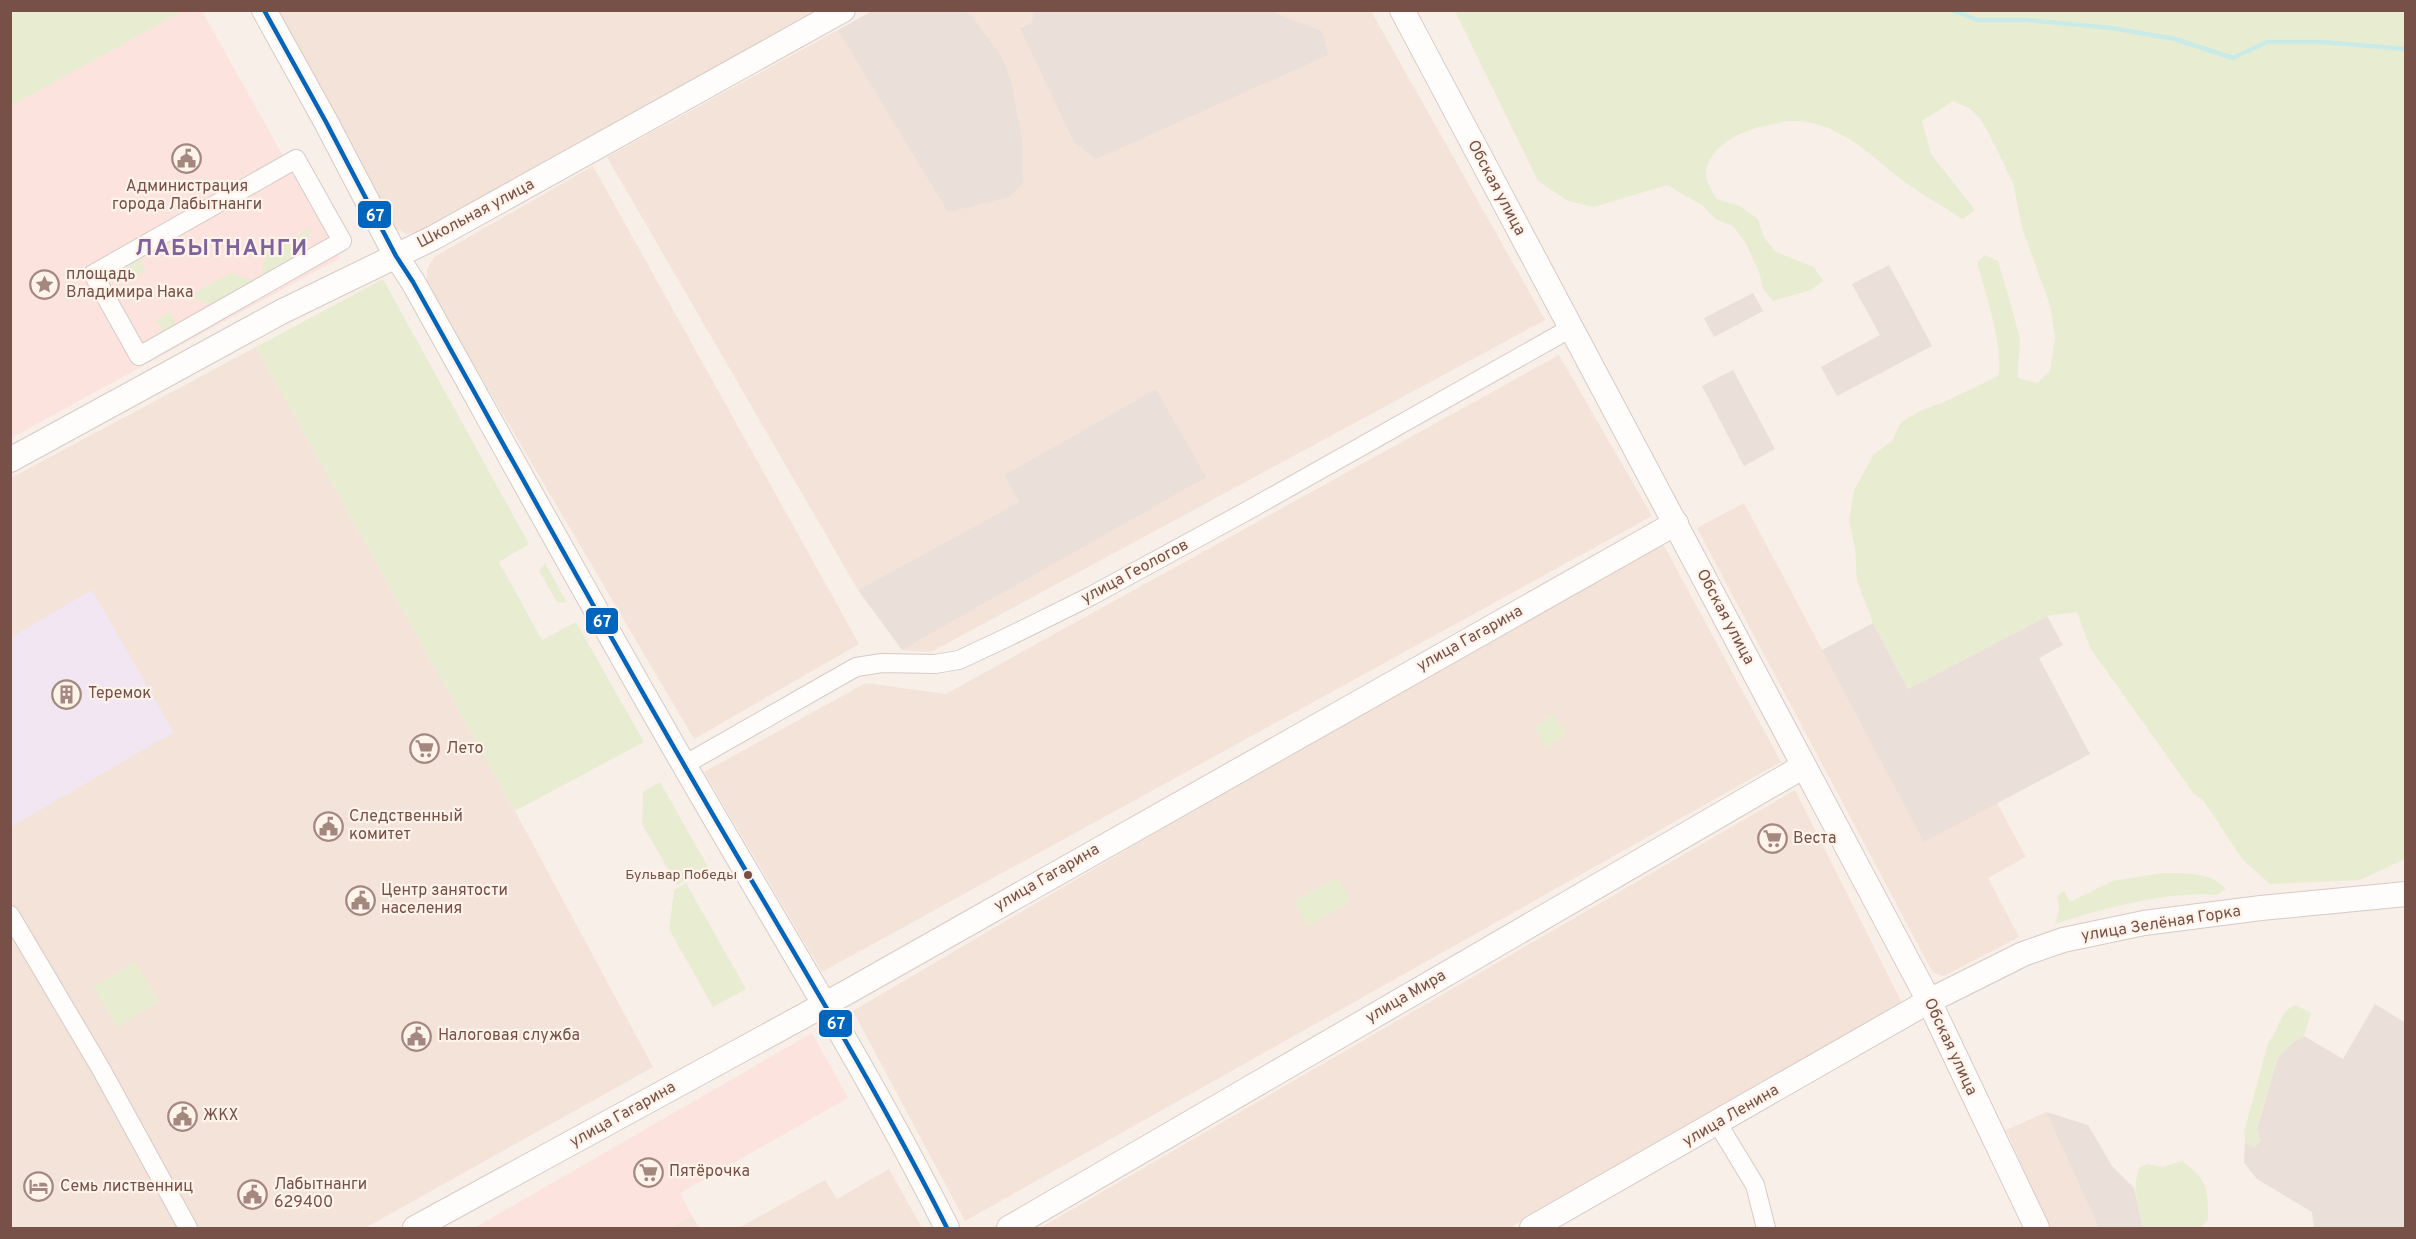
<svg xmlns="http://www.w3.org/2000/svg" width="2416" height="1239" viewBox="0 0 2416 1239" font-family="Overpass,sans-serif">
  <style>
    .residential { fill: #f4e3d8 }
    .commercial { fill: #fce3de }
    .industrial { fill: #eadfd9 }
    .education { fill: #f1e6f2 }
    .green { fill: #e8edd2 }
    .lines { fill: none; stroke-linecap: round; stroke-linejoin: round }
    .stream { stroke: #caeae7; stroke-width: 4.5 }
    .street-casing { stroke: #d6cbc6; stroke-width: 20 }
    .secondary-casing { stroke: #d6cac5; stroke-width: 26 }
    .street { stroke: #fefdfc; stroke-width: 18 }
    .secondary { stroke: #fefdfc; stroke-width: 24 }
    .bus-1-casing { stroke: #fff3ea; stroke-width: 9 }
    .bus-1 { stroke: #0065bd; stroke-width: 4.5 }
    .bus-dot { fill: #775047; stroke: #fff3ea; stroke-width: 2 }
    .labels { text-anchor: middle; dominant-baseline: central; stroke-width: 4.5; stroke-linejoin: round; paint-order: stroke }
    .bus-label { font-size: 14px; fill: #775047; stroke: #fff3ea; text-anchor: end }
    .poi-label { font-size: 16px; fill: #775047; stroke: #fff3ea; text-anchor: start }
    .street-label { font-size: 16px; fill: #775047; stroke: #fff3ea }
    .district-label { font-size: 22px; font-weight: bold; letter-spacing: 1.5px; fill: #7e629b; stroke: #fff3ea }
    .line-badge { stroke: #fff3ea; stroke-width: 2 }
    .badge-label { font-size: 16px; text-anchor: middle; font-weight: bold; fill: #fff }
  </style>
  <rect width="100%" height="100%" fill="#f8efe8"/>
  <g class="residential">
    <polygon points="270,11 821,11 422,231 407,234 395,228"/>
    <polygon points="965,11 1034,11 1032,22 1020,27 1322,31 1271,11 1371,11 1545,320 931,652 902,650 1205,477 1156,389 1004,475 1019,502 858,590 607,157 838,30 949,212 1022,138 1011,80 1001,55 973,17"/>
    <polygon points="593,166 859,644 694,739 427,285 427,270 434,257"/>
    <polygon points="256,347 515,811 653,1067 365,1228 11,1228 11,478"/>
    <polygon points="1559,355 1652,516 822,972 704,772 866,683 946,694"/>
    <polygon points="1744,503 1924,841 1997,803 2026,857 1988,878 2019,937 1944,976 1933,973 1697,528"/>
    <polygon points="1663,544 1781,762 965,1221 853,1011 1138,843"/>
    <polygon points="1795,790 1902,1003 1509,1228 1040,1228"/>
    <polygon points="2046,1112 2099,1228 2050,1228 2006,1130"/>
    <polygon points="889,1169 922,1228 739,1228 825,1180 837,1199"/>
    <polygon points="692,1216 699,1228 671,1228"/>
  </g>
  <g class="commercial">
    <polygon points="183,11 202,11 340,258 11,438 10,106"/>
    <polygon points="812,1033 848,1098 680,1193 692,1216 671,1228 474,1228"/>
  </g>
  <g class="industrial">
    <polygon points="874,10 965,11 973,17 1001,55 1011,80 1022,138 1023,183 1009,197 948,212 838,30"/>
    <polygon points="1034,11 1271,11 1322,31 1328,55 1096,159 1074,142 1020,28 1032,22"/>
    <polygon points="1889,265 1932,346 1837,396 1821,367 1880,335 1852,284"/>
    <polygon points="1753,293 1763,311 1714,337 1704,318"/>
    <polygon points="1733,370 1775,449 1744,466 1702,386"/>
    <polygon points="1156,389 1206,477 902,650 858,590 1019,502 1004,475"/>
    <polygon points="2047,616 2063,645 2039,658 2090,754 1924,842 1822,650 1873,623 1908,689"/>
    <polygon points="2375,1004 2404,1022 2405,1020 2405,1228 2314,1228 2312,1212 2257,1179 2244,1163 2245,1142 2255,1147 2260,1141 2257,1129 2278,1057 2294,1041 2304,1036 2343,1059"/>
    <polygon points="2046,1112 2088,1125 2112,1166 2134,1188 2143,1228 2099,1228"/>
  </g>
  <polygon class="education" points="92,590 174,732 11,827 11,637"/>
  <g class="green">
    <polygon points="11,10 183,10 183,11 11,106"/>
    <path d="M1455,11H2405V859L2360,880L2270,884L2242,859L2203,800L2194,794L2090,648L2077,612L2047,616L1908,689L1873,623L1857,581L1855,549L1849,520L1854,490L1874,454L1892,441L1901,422L1922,410L1944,402L1998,376C2005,351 1984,289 1977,262L1985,255L1998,261C2005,285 2013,311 2019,335C2022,350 2016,364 2018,378L2037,383L2050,371L2055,337L2050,305L2022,228L2013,183L1998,152L1982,121L1969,108L1953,101L1922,121L1931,154L1975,210L1962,219C1940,204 1915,191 1894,174C1864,149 1833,120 1791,121C1782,121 1772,125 1764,126C1750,129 1730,137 1719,148C1701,167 1703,178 1717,199L1740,206L1758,219L1764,238L1776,252L1814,267L1823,281L1811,290L1773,301L1763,289L1759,272L1745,242L1733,226L1715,219L1703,206L1667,185L1594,207L1568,201L1538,181Z"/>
    <polygon points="312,227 304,252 264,274 262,272 266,254"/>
    <polygon points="139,257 146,271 132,278 125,265"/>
    <polygon points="232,272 253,281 213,305 187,297"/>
    <polygon points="383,279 529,544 499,562 542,640 576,622 644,742 515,811 256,347"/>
    <polygon points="170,312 177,325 163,332 156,320"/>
    <polygon points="545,563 567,603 557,602 539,571"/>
    <polygon points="1552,714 1567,733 1547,749 1535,728"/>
    <polygon points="660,782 708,867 677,885 642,824 643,792"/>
    <path d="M2163,873C2184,873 2212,872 2226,889L2217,895C2171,890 2100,909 2055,924L2059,909L2057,896L2064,891L2070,902L2112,881Z"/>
    <polygon points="1338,878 1351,902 1307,926 1294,901"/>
    <polygon points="686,883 746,989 713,1007 669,929 674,890"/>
    <polygon points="135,962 159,1002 117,1027 93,987"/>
    <path d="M2296,1005L2311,1013L2304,1036L2294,1041L2278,1057L2257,1129L2260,1141L2255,1147L2245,1142L2244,1132L2268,1043C2281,1027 2278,1011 2296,1005Z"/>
    <path d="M2182,1161C2208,1180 2208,1189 2208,1220L2200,1228H2143C2140,1207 2130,1188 2140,1167L2148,1164L2163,1167Z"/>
  </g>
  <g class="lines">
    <polyline class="stream" points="1951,10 1978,20 2027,20 2112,28 2175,39 2233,58 2267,42 2323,42 2406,49"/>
    <defs>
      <g id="street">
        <polygon points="296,159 342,241 139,356 93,274"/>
        <polyline points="684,765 856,667 882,663 935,664 959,660 1010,636 1091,596 1254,507 1571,328"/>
        <polyline points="10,915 101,1069 188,1228"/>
        <polyline points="1718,1124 1755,1185 1766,1228"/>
      </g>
      <g id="secondary">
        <path d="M264,10L326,122L396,256L413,282C503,443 591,604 683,763C772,918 867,1069 947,1228"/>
        <polyline points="1402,10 1929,1001 2037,1228"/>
        <polyline points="10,460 281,312 433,238 843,10"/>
        <polyline points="415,1228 851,990 1676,523"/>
        <polyline points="1009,1228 1804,766"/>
        <polyline points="1532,1228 1929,1001 2023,954 2063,940 2144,923 2261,908 2406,894"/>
      </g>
    </defs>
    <use href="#street" class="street-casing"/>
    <use href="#secondary" class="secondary-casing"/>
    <use href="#street" class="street"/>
    <use href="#secondary" class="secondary"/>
    <defs>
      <path id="bus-1" d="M264,10L326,122L396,256L413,282C503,443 591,604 683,763C772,918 867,1069 947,1228"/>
    </defs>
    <use href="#bus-1" class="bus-1-casing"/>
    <use href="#bus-1" class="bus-1"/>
  </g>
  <defs>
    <symbol id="civic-ring" viewBox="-11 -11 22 22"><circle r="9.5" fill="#fff3ea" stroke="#a4887f" stroke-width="1.5"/><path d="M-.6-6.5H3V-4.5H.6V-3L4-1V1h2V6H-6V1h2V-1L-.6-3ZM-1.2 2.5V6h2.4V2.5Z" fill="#a4887f"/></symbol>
    <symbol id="sight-ring" viewBox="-11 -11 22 22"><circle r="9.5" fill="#fff3ea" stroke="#a4887f" stroke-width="1.5"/><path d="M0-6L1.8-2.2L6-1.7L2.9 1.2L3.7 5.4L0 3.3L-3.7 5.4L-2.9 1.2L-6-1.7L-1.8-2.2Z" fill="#a4887f"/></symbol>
    <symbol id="building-ring" viewBox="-11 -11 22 22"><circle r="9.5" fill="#fff3ea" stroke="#a4887f" stroke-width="1.5"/><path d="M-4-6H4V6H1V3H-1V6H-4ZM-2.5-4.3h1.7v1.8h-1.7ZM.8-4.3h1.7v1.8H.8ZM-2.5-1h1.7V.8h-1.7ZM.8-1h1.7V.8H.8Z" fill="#a4887f"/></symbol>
    <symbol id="supermarket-ring" viewBox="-11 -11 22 22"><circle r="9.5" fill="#fff3ea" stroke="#a4887f" stroke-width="1.5"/><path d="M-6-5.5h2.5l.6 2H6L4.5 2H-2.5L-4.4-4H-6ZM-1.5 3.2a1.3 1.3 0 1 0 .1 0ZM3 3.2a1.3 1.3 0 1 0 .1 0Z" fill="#a4887f"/></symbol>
    <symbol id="hotel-ring" viewBox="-11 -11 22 22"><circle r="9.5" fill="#fff3ea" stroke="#a4887f" stroke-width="1.5"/><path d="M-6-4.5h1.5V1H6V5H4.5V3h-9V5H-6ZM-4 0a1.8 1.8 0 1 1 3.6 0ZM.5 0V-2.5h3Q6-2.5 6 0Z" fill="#a4887f"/></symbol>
  </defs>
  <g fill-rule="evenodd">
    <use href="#civic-ring" x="170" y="142" width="33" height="33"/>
    <use href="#sight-ring" x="28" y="268" width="33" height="33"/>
    <use href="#building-ring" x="50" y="678" width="33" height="33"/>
    <use href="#supermarket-ring" x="408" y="732" width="33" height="33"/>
    <use href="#civic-ring" x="312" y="810" width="33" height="33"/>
    <use href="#supermarket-ring" x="1756" y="822" width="33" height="33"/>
    <use href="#civic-ring" x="344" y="884" width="33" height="33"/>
    <use href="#civic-ring" x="400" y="1020" width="33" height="33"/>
    <use href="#civic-ring" x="166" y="1100" width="33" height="33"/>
    <use href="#supermarket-ring" x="632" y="1156" width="33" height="33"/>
    <use href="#hotel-ring" x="22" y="1170" width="33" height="33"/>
    <use href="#civic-ring" x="236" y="1178" width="33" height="33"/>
  </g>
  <circle class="bus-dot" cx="748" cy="875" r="5"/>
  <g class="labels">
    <g class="bus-label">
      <text x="737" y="875">Бульвар Победы</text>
    </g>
    <g class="poi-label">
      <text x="187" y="187" text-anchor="middle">Администрация<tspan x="187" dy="18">города Лабытнанги</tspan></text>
      <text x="66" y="275">площадь<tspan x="66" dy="18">Владимира Нака</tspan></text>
      <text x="88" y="694">Теремок</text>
      <text x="446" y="749">Лето</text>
      <text x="349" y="817">Следственный<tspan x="349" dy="18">комитет</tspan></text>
      <text x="1793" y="839">Веста</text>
      <text x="381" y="891">Центр занятости<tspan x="381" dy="18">населения</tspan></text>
      <text x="438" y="1036">Налоговая служба</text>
      <text x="203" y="1116">ЖКХ</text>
      <text x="669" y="1172">Пятёрочка</text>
      <text x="274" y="1185">Лабытнанги<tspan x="274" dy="18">629400</tspan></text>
      <text x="60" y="1187">Семь лиственниц</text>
    </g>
    <g class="street-label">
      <text transform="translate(1496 188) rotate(62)">Обская улица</text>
      <text transform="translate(476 214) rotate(-28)">Школьная улица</text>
      <text transform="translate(1135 572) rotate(-28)">улица Геологов</text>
      <text transform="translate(1725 617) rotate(62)">Обская улица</text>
      <text transform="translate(1470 639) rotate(-29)">улица Гагарина</text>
      <text transform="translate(1047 878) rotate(-30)">улица Гагарина</text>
      <text transform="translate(2161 924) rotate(-9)">улица Зелёная Горка</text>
      <text transform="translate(1406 997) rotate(-30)">улица Мира</text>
      <text transform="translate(1950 1047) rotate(65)">Обская улица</text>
      <text transform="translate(623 1115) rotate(-29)">улица Гагарина</text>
      <text transform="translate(1731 1116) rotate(-30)">улица Ленина</text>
    </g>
    <g class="district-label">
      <text x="222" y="249">ЛАБЫТНАНГИ</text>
    </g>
  </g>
  <g class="line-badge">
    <rect x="357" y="200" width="35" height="29" rx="6" fill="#0065bd"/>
    <rect x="585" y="607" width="34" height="28" rx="6" fill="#0065bd"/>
    <rect x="818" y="1009" width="35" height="29" rx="6" fill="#0065bd"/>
  </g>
  <g class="badge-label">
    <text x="375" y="221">67</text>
    <text x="602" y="627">67</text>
    <text x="836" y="1029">67</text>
  </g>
  <rect width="2416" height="1239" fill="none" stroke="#775047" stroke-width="24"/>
</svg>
